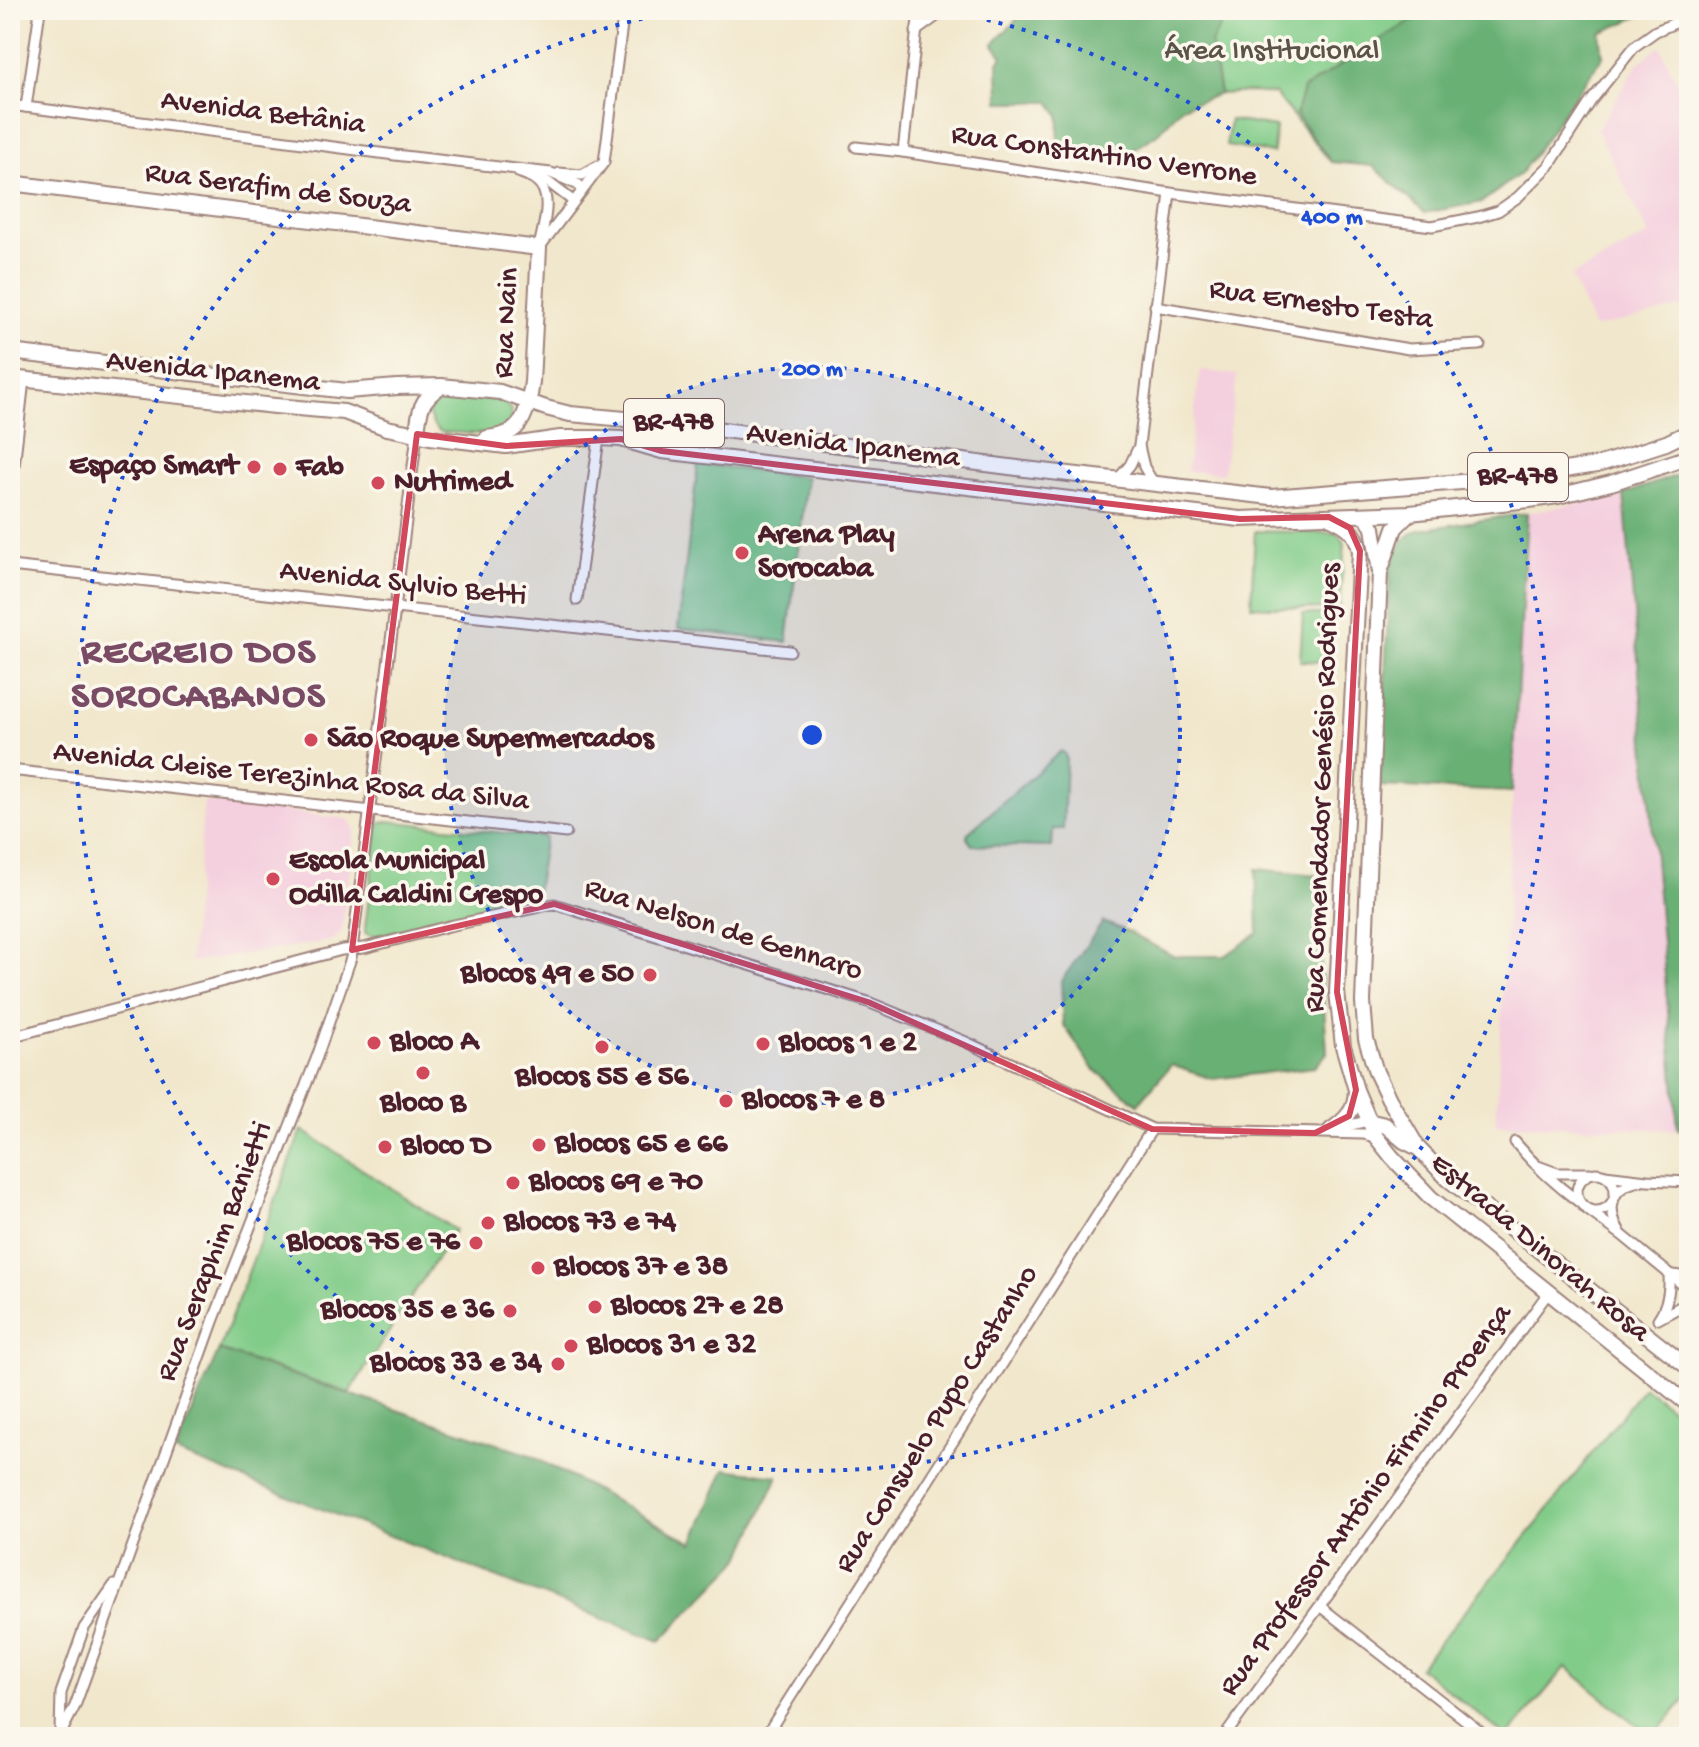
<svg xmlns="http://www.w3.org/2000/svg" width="1699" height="1747" viewBox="0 0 1699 1747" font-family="'Gochi Hand',sans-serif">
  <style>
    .built { fill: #f4cfde }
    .green { fill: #82cc89; stroke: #66765a; stroke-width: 2 }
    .forest { fill: #69b075; stroke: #5a6850; stroke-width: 2 }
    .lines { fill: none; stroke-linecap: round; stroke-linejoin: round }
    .street-casing { stroke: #9e837c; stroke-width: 13 }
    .secondary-casing { stroke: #9e837c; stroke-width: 18 }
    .primary-casing { stroke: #9e837c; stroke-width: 18 }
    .street { stroke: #fff; stroke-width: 9 }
    .secondary { stroke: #fff; stroke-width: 14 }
    .primary { stroke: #fff; stroke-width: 14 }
    .marked { fill: none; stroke: #d1495b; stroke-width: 6; stroke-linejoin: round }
    .ring { fill: none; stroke: #1d4ed8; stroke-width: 4; stroke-dasharray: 4 8 }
    .poi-dot { fill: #d1495b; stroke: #fbf7ec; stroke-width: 3 }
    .labels { text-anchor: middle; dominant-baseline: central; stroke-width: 7; stroke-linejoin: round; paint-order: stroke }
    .shield { fill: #fbf7ec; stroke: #7f6065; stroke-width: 2 }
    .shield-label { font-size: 28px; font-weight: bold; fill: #4a1f2b }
    .park-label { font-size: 30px; fill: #5b5347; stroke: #fbf7ec }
    .street-label { font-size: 30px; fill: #4a1f2b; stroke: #fbf7ec }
    .poi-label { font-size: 30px; font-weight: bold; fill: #4a1f2b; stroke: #fbf7ec; text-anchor: start }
    .district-label { font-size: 38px; font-weight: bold; letter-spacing: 2px; fill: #794b64; stroke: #fbf7ec }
    .centre { fill: #1d4ed8; stroke: #fbf7ec; stroke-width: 4 }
    .ring-label { font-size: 24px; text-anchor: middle; font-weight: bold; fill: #1d4ed8; stroke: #fbf7ec; stroke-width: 7; stroke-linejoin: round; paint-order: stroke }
  </style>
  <rect width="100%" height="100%" fill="#fbf7ec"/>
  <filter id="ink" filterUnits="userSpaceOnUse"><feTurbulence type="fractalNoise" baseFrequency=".0125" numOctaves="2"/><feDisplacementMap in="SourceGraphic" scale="16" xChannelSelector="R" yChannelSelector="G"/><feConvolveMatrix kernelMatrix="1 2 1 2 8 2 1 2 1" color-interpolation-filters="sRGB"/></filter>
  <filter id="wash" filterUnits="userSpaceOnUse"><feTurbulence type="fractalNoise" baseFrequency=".006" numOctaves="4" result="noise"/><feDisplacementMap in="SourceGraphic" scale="32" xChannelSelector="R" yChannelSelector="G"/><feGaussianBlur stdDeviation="1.8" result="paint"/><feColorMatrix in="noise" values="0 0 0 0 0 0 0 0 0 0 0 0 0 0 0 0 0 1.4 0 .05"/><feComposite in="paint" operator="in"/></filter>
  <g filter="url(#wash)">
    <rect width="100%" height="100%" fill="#f1e7cc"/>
    <g class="built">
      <polygon points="1660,46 1689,108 1689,325 1682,307 1594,328 1571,276 1649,235 1597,130 1637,65"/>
      <polygon points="1200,370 1237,375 1223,473 1187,471"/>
      <polygon points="1624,494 1678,1130 1496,1124 1527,513"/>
      <polygon points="204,801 348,819 355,829 342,929 338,936 330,941 190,962"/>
    </g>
    <g class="green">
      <polygon points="1229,10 1428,10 1296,114 1331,162 1275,94 1252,92 1220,94 1211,43"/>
      <polygon points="1230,120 1276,127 1273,153 1226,146"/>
      <path d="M446,393C467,396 499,392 512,411C509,440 484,434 462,433C456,432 448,433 442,432C433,429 431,420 428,412L432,403Z"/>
      <polygon points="698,464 807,477 787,642 678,629"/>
      <polygon points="1255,531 1336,533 1342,538 1345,544 1339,610 1251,606"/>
      <polygon points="1303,614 1327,614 1324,662 1300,661"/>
      <polygon points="1061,751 1064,753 1066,758 1063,829 1053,829 1052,847 972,845 967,838 968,833"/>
      <polygon points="386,821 545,837 535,898 373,937 365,933 365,927 378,826 380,823"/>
      <polygon points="302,1130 455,1230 349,1393 219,1350"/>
      <polygon points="1644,1387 1689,1422 1689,1695 1653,1737 1651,1737 1566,1667 1507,1737 1419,1667 1535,1526"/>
    </g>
    <g class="forest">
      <polygon points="1026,10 1229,10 1211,43 1220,94 1182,107 1157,134 1122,158 1058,151 1059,115 1050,102 999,102 998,62 1003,56 993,44"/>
      <polygon points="1428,10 1640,10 1642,15 1600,33 1603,56 1521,173 1482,202 1425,213 1373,166 1331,162 1296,114 1303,89"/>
      <polygon points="1689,471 1689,1130 1678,1129 1624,494"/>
      <path d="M1527,513L1512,792L1380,786L1390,569C1396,552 1400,538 1418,530Z"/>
      <polygon points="1256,869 1316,875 1327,1053 1315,1067 1212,1079 1171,1065 1138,1104 1094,1069 1063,1024 1061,981 1103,922 1127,931 1173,956 1225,956 1258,933"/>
      <polygon points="219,1350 530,1455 693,1543 725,1469 778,1476 741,1558 660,1641 175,1452"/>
    </g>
  </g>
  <g filter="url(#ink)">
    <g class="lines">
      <defs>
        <g id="street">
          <polyline points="916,31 945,10"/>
          <polyline points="10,105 395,155 551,173 579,185 581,192"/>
          <polyline points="26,107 40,10"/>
          <polyline points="856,147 903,152 1170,193 1432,226 1478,217 1498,211 1518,197 1549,166 1591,101 1635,46 1656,31 1689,17"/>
          <polyline points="903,152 919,10"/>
          <path d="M518,172C523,174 530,176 535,180C554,192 544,224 540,242"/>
          <polyline points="559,173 582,175 598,166"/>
          <polyline points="533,175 548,182 573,201"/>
          <polyline points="539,248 604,162 624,10"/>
          <polyline points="1155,306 1409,349 1480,345"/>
          <polyline points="1139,446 1144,467 1153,482"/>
          <polyline points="1118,479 1130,465 1139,446 1170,193"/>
          <polyline points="10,501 24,380"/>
          <polyline points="10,566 790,651"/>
          <polyline points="577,600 599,438"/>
          <polyline points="10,770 566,833"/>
          <polyline points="10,1037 342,950 364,948 449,926 554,904 868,1002 966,1042 1152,1129 1363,1134 1376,1137"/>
          <polyline points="1337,1128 1368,1121"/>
          <path d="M1515,1142C1534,1165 1555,1184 1579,1202"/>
          <polyline points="1538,1166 1557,1173 1590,1173"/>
          <circle cx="1596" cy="1192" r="19"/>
          <polyline points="1605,1175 1647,1180 1689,1182"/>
          <polyline points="1585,1208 1622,1235 1689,1290"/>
          <path d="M1620,1232C1606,1209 1610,1186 1640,1181"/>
          <path d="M1669,1275C1670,1291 1668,1305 1658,1319L1689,1302"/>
          <polyline points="1672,1275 1689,1277"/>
          <polyline points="1321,1607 1487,1737"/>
          <polyline points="60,1732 61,1693 84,1628 114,1585"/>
          <polyline points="59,1737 75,1706 214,1319 317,1057 351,958 417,434"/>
          <polyline points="765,1737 1152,1129"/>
          <polyline points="1224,1737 1548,1293"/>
        </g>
        <g id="secondary">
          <polyline points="10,183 539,248 532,382 529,401"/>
          <polyline points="1366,515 1373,528 1380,572 1363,1002 1366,1039 1376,1072 1389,1099 1418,1148 1448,1179 1689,1368"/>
          <path d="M1329,517C1347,525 1356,531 1360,551L1337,992L1343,1046L1356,1090L1376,1137L1392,1157L1431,1198L1689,1405"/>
          <polyline points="1368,1121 1385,1125 1404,1141 1418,1148"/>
          <path d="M1331,1130C1347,1119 1355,1110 1356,1091"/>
        </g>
        <g id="primary">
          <polyline points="10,352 347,391 397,387 441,386 500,392 546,408 570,414 669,423 1025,469 1271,497 1512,478 1597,465 1666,443 1689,432"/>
          <polyline points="10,378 275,406 344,412 387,428 407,432 430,437 506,446 560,438 599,438 621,439 662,451 1240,519 1410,513 1529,500 1558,496 1611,483 1689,457"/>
          <path d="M417,434C419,411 420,400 441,386"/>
          <path d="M487,438C514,435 522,427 529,401"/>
          <polyline points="1380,572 1395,528 1410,513"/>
        </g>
      </defs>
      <use href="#street" class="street-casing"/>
      <use href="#secondary" class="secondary-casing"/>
      <use href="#primary" class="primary-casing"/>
      <use href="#street" class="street"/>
      <use href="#secondary" class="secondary"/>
      <use href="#primary" class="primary"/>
    </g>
  </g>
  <path class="marked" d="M417,434L506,446L621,439L662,451L1240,519L1329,517L1350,528L1360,551L1337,992L1356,1090L1349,1116L1315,1133L1152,1129L868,1002L554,904L352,950Z"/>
  <circle cx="812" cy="735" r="368" fill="#1d4ed8" fill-opacity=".12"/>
  <g class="ring">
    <circle cx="812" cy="735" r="368"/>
    <path d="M940 10A736 736 0 1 1 684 10"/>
  </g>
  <g class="poi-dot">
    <circle cx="254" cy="467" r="8"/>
    <circle cx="280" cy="469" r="8"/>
    <circle cx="378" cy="483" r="8"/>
    <circle cx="742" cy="553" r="8"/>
    <circle cx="311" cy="740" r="8"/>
    <circle cx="273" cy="879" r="8"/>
    <circle cx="650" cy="975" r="8"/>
    <circle cx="374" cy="1043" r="8"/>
    <circle cx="763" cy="1044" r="8"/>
    <circle cx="602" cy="1047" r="8"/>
    <circle cx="423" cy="1073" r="8"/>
    <circle cx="726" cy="1101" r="8"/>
    <circle cx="539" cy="1145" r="8"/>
    <circle cx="385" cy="1147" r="8"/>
    <circle cx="513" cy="1183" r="8"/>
    <circle cx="488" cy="1223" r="8"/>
    <circle cx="476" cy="1243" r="8"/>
    <circle cx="538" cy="1268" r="8"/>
    <circle cx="595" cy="1307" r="8"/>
    <circle cx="510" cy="1311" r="8"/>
    <circle cx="571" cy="1346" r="8"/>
    <circle cx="558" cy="1364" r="8"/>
  </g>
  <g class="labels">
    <g class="shield">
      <rect x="624" y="399" width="100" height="48" rx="6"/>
      <rect x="1468" y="453" width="100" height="48" rx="6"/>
    </g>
    <g class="shield-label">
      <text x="674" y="423">BR-478</text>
      <text x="1518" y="477">BR-478</text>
    </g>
    <g class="park-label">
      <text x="1272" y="52">Área Institucional</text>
    </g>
    <g class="street-label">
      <text transform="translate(263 114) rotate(7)">Avenida Betânia</text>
      <text transform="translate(1104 157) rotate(8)">Rua Constantino Verrone</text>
      <text transform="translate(278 190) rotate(7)">Rua Serafim de Souza</text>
      <text transform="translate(1321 306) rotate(8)">Rua Ernesto Testa</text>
      <text transform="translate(508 323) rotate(-87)">Rua Nain</text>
      <text transform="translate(213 373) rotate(6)">Avenida Ipanema</text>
      <text transform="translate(853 447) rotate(7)">Avenida Ipanema</text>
      <text transform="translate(403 585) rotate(6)">Avenida Sylvio Betti</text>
      <text transform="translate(291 778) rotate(6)">Avenida Cleise Terezinha Rosa da Silva</text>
      <text transform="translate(1324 788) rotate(-88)">Rua Comendador Genésio Rodrigues</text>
      <text transform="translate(723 931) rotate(17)">Rua Nelson de Gennaro</text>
      <text transform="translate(1539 1249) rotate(40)">Estrada Dinorah Rosa</text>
      <text transform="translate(216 1252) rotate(-69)">Rua Seraphim Banietti</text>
      <text transform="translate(938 1420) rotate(-58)">Rua Consuelo Pupo Castanho</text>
      <text transform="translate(1367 1501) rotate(-54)">Rua Professor Antônio Firmino Proença</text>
    </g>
    <g class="poi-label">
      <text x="238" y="467" text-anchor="end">Espaço Smart</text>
      <text x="296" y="469">Fab</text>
      <text x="394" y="483">Nutrimed</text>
      <text x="758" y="536">Arena Play<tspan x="758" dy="34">Sorocaba</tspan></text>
      <text x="327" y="740">São Roque Supermercados</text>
      <text x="289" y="862">Escola Municipal<tspan x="289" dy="34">Odilla Caldini Crespo</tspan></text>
      <text x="634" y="975" text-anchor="end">Blocos 49 e 50</text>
      <text x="390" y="1043">Bloco A</text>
      <text x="779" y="1044">Blocos 1 e 2</text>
      <text x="602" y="1078" text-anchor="middle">Blocos 55 e 56</text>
      <text x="742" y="1101">Blocos 7 e 8</text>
      <text x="423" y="1104" text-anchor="middle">Bloco B</text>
      <text x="555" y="1145">Blocos 65 e 66</text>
      <text x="401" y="1147">Bloco D</text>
      <text x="529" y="1183">Blocos 69 e 70</text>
      <text x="504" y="1223">Blocos 73 e 74</text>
      <text x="460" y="1243" text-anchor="end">Blocos 75 e 76</text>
      <text x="554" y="1268">Blocos 37 e 38</text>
      <text x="611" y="1307">Blocos 27 e 28</text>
      <text x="494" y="1311" text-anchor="end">Blocos 35 e 36</text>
      <text x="587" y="1346">Blocos 31 e 32</text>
      <text x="542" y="1364" text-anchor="end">Blocos 33 e 34</text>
    </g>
    <g class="district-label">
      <text x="199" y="654">RECREIO DOS<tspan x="199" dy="44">SOROCABANOS</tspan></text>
    </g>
  </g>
  <circle cx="812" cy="735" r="12" class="centre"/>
  <g class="ring-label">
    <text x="1332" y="223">400 m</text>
    <text x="812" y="375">200 m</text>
  </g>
  <rect width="1699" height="1747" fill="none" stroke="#fbf7ec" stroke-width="40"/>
</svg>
